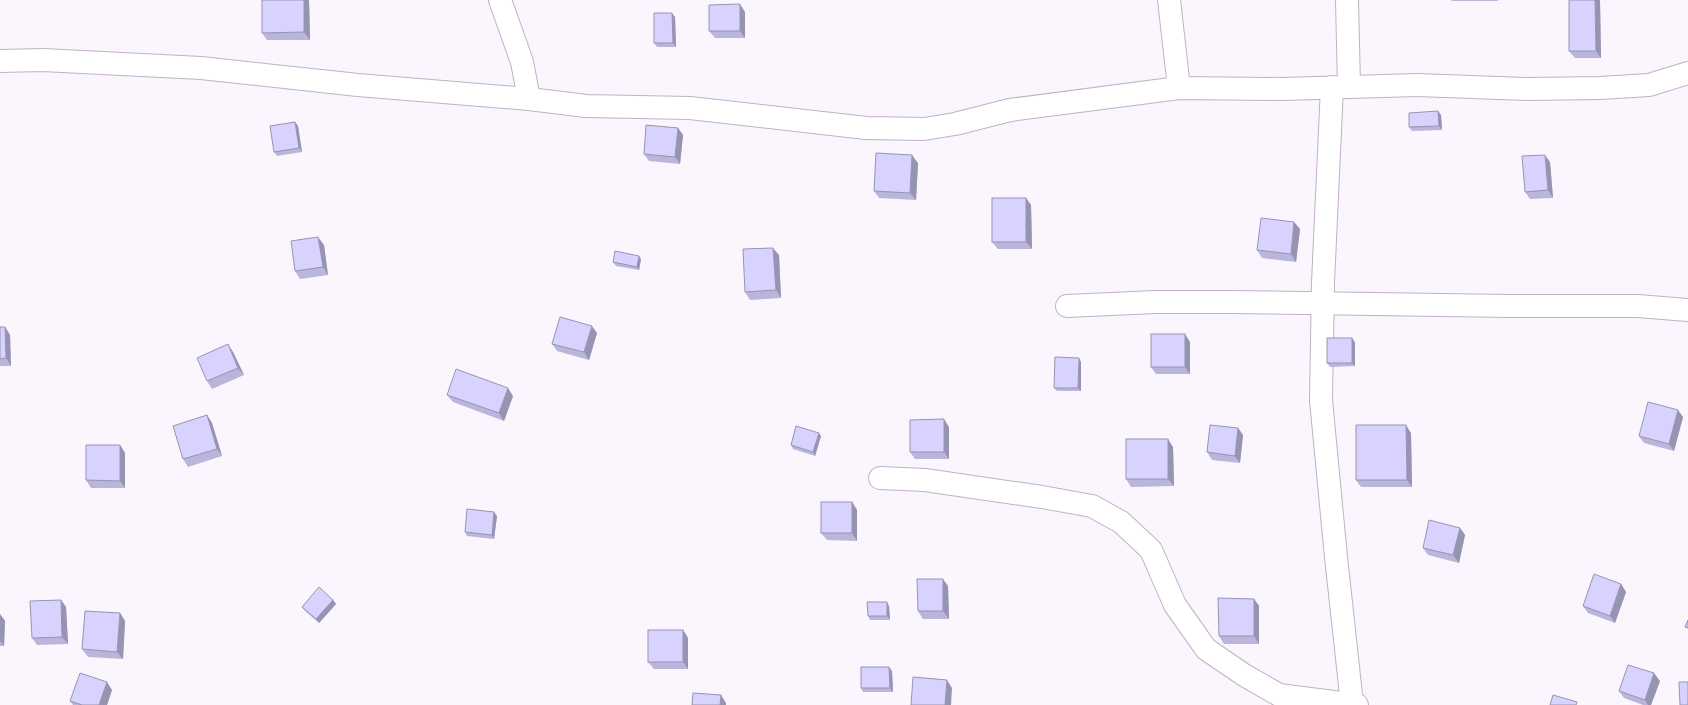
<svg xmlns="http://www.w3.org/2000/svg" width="1688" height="705" viewBox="0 0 1688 705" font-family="'Roboto Condensed',sans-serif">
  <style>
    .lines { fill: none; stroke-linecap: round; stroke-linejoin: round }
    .street-casing { stroke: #c1b1c4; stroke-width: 24 }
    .street { stroke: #fff; stroke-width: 22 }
    .wall { fill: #bab5da }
    .shaded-wall { fill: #9794b2 }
    .building { fill: #d8d3fe; stroke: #9794b2 }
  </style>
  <rect width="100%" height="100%" fill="#fbf5fd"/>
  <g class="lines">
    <defs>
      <g id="street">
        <polyline points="500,0 522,62 529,99"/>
        <polyline points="1169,0 1179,88"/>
        <polyline points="1347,0 1349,87"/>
        <polyline points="0,61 43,60 201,68 358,85 529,99 586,106 690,108 866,128 924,129 955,124 1010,110 1179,88 1283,89 1417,85 1529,89 1600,88 1649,85 1688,73"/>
        <polyline points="1332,87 1323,283 1321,400 1336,557 1352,704"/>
        <polyline points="1067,306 1155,302 1230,302 1510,306 1638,306 1688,310"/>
        <polyline points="880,478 925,480 1042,497 1092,506 1121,522 1151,550 1175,605 1206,649 1244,675 1279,695 1357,705"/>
      </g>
    </defs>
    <use href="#street" class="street-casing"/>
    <use href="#street" class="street"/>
  </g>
  <g class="wall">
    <polygon points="309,0 310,40 267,40 262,33"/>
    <polygon points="1451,0 1498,0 1498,1 1452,1"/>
    <polygon points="1569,0 1600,0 1601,58 1575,58 1569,51"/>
    <polygon points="745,12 745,38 715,38 709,31"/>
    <polygon points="675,17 676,47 657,47 654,43"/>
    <polygon points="1438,111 1441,115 1442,130 1412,131 1409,127"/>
    <polygon points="295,122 298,126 302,152 277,156 274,152"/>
    <polygon points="678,128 683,135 680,164 649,161 644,154"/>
    <polygon points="1550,162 1553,198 1530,199 1525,192"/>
    <polygon points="918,163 916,200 879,198 874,191"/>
    <polygon points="1026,198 1031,205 1032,249 998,249 992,242"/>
    <polygon points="1294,222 1300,229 1296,262 1262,258 1257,250"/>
    <polygon points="324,245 328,275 300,279 295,271"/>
    <polygon points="779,255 781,298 750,300 745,292"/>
    <polygon points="641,259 639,270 616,266 613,262"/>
    <polygon points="0,327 5,327 10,335 11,366 0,366"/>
    <polygon points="597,333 589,360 557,351 552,344"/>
    <polygon points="1190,342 1190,374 1156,374 1151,367"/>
    <polygon points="1355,342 1355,366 1330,367 1327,363"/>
    <polygon points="233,352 244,375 212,389 207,381"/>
    <polygon points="1081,362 1081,391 1057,391 1054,388"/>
    <polygon points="447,395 513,396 504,421 453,402"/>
    <polygon points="207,415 212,423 222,456 188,467 183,459"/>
    <polygon points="1683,417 1674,451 1644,443 1639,436"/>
    <polygon points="949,427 949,459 915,459 910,452"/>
    <polygon points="1238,428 1243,435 1240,463 1212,460 1207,452"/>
    <polygon points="1411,433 1412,487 1361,487 1356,480"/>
    <polygon points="821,436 815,456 793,449 791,445"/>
    <polygon points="120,445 125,453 125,488 91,488 86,480"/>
    <polygon points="1173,447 1174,486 1131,487 1126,479"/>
    <polygon points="852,502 857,510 857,541 827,540 821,533"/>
    <polygon points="497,516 494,539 467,536 465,532"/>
    <polygon points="1460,528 1465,535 1459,563 1428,555 1423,548"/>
    <polygon points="1621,584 1626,592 1615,623 1588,613 1583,606"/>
    <polygon points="948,586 949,619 923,619 918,611"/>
    <polygon points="1254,599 1259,606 1259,644 1224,644 1219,636"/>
    <polygon points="61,600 66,607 68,644 37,645 32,638"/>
    <polygon points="333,600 336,604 319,623 305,611 302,607"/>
    <polygon points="889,606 890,620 870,620 868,616"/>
    <polygon points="120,613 125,621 123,659 88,657 82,649"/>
    <polygon points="0,614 5,621 4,646 0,646"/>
    <polygon points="683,630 688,638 688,669 654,669 648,662"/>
    <polygon points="892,671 893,692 863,692 861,688"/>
    <polygon points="1660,681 1651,705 1643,705 1624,698 1619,691"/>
    <polygon points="112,690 107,705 73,705 70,701"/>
  </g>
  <g class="shaded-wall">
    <polygon points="304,0 309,0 310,40 304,32"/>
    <polygon points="1595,0 1600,0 1601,58 1596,51"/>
    <polygon points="740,4 745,12 745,38 740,31"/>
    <polygon points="672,13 675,17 676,47 673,43"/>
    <polygon points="1438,111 1441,115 1442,130 1439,126"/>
    <polygon points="295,122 298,126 302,152 299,148"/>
    <polygon points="678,128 683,135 680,164 675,157"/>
    <polygon points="912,155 918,163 916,200 910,193"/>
    <polygon points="1545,155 1550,162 1553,198 1548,190"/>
    <polygon points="1026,198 1031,205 1032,249 1026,242"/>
    <polygon points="1294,222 1300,229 1296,262 1291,254"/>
    <polygon points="318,237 324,245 328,275 323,267"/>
    <polygon points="773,248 779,255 781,298 776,290"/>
    <polygon points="639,256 641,259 639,270 637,267"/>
    <polygon points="592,326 597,333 589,360 584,352"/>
    <polygon points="5,327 10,335 11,366 6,358"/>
    <polygon points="1185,334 1190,342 1190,374 1185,367"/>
    <polygon points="1352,338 1355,342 1355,366 1352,363"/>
    <polygon points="228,344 233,352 244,375 238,368"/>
    <polygon points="1079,358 1081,362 1081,391 1078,388"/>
    <polygon points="508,388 513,396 504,421 499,413"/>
    <polygon points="1678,410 1683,417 1674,451 1669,444"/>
    <polygon points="207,415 212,423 222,456 217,449"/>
    <polygon points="944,419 949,427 949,459 944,452"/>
    <polygon points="1406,425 1411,433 1412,487 1407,480"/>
    <polygon points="1238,428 1243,435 1240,463 1235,456"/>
    <polygon points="819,433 821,436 815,456 813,452"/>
    <polygon points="1168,439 1173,447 1174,486 1168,479"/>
    <polygon points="120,445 125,453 125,488 120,481"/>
    <polygon points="852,502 857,510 857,541 852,533"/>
    <polygon points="494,512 497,516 494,539 492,535"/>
    <polygon points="1460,528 1465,535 1459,563 1453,555"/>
    <polygon points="943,579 948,586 949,619 943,611"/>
    <polygon points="1621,584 1626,592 1615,623 1610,616"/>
    <polygon points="1254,599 1259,606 1259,644 1254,636"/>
    <polygon points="61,600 66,607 68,644 62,637"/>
    <polygon points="333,600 336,604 319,623 316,619"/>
    <polygon points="887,602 889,606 890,620 887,616"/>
    <polygon points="120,613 125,621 123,659 117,652"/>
    <polygon points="0,614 5,621 4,646 0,641"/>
    <polygon points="683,630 688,638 688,669 683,662"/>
    <polygon points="889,667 892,671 893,692 890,688"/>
    <polygon points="1654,673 1660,681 1651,705 1648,705 1645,700"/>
    <polygon points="947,680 952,688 951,705 945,705"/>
    <polygon points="107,682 112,690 107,705 99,705"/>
    <polygon points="721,695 726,703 726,705 720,705"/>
  </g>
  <g class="building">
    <polygon points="262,0 304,0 304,32 262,33"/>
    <polygon points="1569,0 1595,0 1596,51 1569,51"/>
    <polygon points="740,4 740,31 709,31 709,5"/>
    <polygon points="654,13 672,13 673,43 654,43"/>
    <polygon points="1438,111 1439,126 1409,127 1409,113"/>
    <polygon points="295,122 299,148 274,152 270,126"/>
    <polygon points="646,125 678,128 675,157 644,154"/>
    <polygon points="876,153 912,155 910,193 874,191"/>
    <polygon points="1545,155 1548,190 1525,192 1522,156"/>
    <rect x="992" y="198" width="34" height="44"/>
    <polygon points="1261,218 1294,222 1291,254 1257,250"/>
    <polygon points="318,237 323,267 295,271 291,241"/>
    <polygon points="773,248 776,290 745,292 743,249"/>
    <polygon points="615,251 639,256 637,267 613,262"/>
    <polygon points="560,317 592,326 584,352 552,344"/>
    <polygon points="0,327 5,327 6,358 0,359"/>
    <rect x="1151" y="334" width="34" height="33"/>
    <rect x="1327" y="338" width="25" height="25"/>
    <polygon points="228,344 238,368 207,381 197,358"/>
    <polygon points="1055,357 1079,358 1078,388 1054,388"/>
    <polygon points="456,369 508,388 499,413 447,395"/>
    <polygon points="1648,402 1678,410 1669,444 1639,436"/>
    <polygon points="207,415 217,449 183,459 173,426"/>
    <polygon points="944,419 944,452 910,452 910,420"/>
    <polygon points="1210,425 1238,428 1235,456 1207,452"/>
    <polygon points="1356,425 1406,425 1407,480 1356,480"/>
    <polygon points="796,426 819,433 813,452 791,445"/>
    <rect x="1126" y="439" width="42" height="40"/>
    <polygon points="86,445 120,445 120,481 86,480"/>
    <rect x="821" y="502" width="31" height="31"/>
    <polygon points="467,509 494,512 492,535 465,532"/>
    <polygon points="1429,520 1460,528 1453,555 1423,548"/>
    <polygon points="1594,574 1621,584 1610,616 1583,606"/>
    <polygon points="917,579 943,579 943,611 918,611"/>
    <polygon points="319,587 333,600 316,619 302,607"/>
    <polygon points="1218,598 1254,599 1254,636 1219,636"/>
    <polygon points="61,600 62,637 32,638 30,601"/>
    <polygon points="867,602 887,602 887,616 868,616"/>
    <polygon points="85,611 120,613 117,652 82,649"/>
    <polygon points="1688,620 1688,628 1685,627"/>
    <rect x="648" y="630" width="35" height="32"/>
    <polygon points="1628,665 1654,673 1645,700 1619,691"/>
    <polygon points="861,667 889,667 890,688 861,688"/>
    <polygon points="80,673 107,682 99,705 82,705 70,701"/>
    <polygon points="913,677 947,680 945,705 911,705"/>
    <polygon points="1679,682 1688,682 1688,705 1680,705"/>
    <polygon points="693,693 721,695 720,705 692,705"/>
    <polygon points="1553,695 1577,702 1576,705 1550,705"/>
  </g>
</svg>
